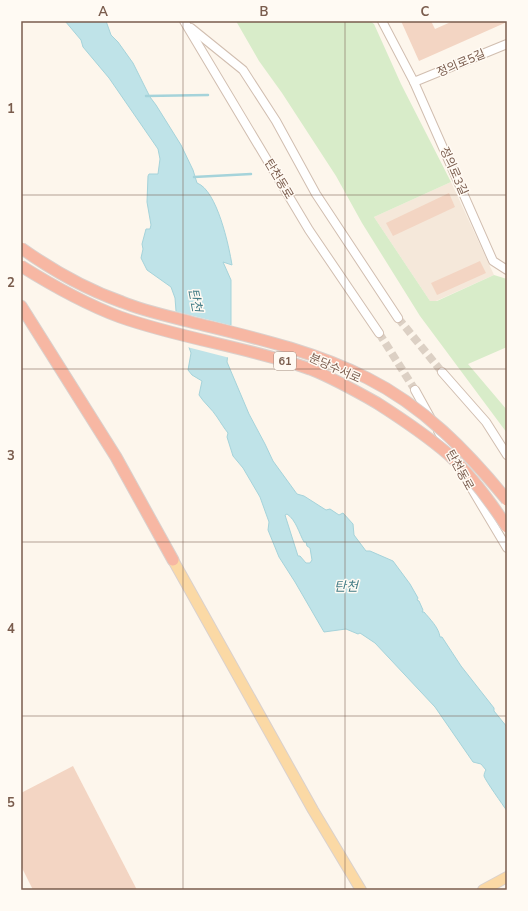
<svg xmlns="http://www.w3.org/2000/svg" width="528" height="911" viewBox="0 0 528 911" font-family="'Nunito Sans','Noto Sans KR',sans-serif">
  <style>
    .residential { fill: #f5e8da }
    .green { fill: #d8ecc9 }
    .water { fill: #bfe3e8; stroke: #a5d3da; fill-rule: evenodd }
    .pier { fill: #fdf6ec }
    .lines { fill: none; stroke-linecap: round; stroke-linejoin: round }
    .stream { stroke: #a5d3da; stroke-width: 2.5 }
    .building { fill: #f3d5c3 }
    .minor-tunnel { stroke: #dcd0c4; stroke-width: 8; stroke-dasharray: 8 4; stroke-linecap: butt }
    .minor-casing { stroke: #d1beb0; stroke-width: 10 }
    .major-casing { stroke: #dad1cd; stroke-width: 12 }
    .highway-casing { stroke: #dad1cd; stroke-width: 13 }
    .minor { stroke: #fff; stroke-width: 8 }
    .major { stroke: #fbd9a5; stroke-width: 10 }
    .highway { stroke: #f7b7a3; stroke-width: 11 }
    .highway-bridge-casing { stroke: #dad1cd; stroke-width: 13; stroke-linecap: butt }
    .highway-bridge { stroke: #f7b7a3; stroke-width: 11 }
    .grid { fill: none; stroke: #7a5c4d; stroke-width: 1; stroke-opacity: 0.55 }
    .labels { text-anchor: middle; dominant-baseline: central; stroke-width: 3; stroke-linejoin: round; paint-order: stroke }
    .shield { fill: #fffaf3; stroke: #a28b7f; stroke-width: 1 }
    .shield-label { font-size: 11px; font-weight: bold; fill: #7a5c4d }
    .street-label { font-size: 12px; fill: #7a5c4d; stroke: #fffaf3 }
    .water-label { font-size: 13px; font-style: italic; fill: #437c86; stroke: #fffaf3 }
    .neatline { fill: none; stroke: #7a5c4d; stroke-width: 1.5 }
    .grid-label { font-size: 13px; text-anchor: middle; font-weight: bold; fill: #7a5c4d }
  </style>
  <rect width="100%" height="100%" fill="#fdf6ec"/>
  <polygon class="residential" points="451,182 494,275 436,301 430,301 374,217"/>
  <polygon class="green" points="236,21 370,21 374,24 401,84 451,182 374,217 430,301 437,301 494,275 507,279 507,347 468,364 507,410 507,433 420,316 362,223 336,176 282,93 259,61"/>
  <path class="water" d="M65,21H106L111,35L118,42L133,63L150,97L156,105L181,145L193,170L197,183C217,190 229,246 232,265L223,262L231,280V324L227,362L249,414L265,444L273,461L297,494L304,496L326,510L330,509L339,515L343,513L353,524L354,535L366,551H370L393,561L410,584L418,598L417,600L419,601L423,610L422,612H424C430,619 439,628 440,637H442L461,666L494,708V711L507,727V811C503,805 485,780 484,776C484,774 485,771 486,770L481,764L473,762L435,707L375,643L360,633L358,634L346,629L324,632L295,582L279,557L268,530L269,522L260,497L243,468L233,456L227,437L228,433C224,428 221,423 217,417C212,409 204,403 199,395L202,381L192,375L188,370L191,353L176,311L175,298L171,287L147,270L141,258L143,249L142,244L146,229H150L151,225L147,202L148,176L149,174H158L160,159L158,149L109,78L83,47L81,40ZM287,514C296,520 299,533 304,542H306L307,546L310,548L312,560L310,563H306L300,556H298L285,515Z"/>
  <polygon class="pier" points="174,311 233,326 230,358 187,347"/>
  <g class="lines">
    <g class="stream">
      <polyline points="146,96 208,95"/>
      <polyline points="194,177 251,174"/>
    </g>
  </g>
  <g class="building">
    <polygon points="401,21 431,21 435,29 453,21 507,22 419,61"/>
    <polygon points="449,193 455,207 393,236 386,223"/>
    <polygon points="480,261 486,273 437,295 431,283"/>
    <polygon points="73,766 137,890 33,890 21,866 21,793"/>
  </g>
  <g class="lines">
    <g class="minor-tunnel">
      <polyline points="398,318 442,372"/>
      <polyline points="379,333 415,390"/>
    </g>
    <defs>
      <g id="minor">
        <polyline points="184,21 309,230 379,333"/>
        <polyline points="382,21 414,82 493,261 507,270"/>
        <polyline points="191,28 243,70 276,121 316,194 398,318"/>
        <polyline points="414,82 507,44"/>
        <polyline points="442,372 486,422 507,455"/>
        <polyline points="415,390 431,419"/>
        <polyline points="438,431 452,455"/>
        <polyline points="463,474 507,548"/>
      </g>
      <g id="major">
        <polyline points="173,560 313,810 361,890"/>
        <polyline points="483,890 507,877"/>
      </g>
      <polyline id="highway" points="21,306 116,457 173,560"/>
    </defs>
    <use href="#minor" class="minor-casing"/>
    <use href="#major" class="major-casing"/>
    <use href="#highway" class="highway-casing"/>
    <use href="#minor" class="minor"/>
    <use href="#major" class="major"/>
    <use href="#highway" class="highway"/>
    <defs>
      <g id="highway-bridge">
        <path d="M21,248C52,270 85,289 122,302C144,311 168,316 191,322C251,337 311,350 367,378C423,406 467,451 507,500"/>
        <path d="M21,266C53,286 85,304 120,317C182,339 248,347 310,369C333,378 356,391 377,403C402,419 426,435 448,454C471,475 490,501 507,527"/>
      </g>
    </defs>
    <use href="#highway-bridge" class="highway-bridge-casing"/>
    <use href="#highway-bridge" class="highway-bridge"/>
  </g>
  <path class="grid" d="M183,21V890M345,21V890M21,195H507M21,369H507M21,542H507M21,716H507"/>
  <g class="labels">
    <rect class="shield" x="274" y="352" width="22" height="18" rx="3"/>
    <g class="shield-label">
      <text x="285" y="361">61</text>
    </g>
    <g class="street-label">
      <text transform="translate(461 63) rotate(-23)">정의로5길</text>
      <text transform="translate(454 171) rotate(66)">정의로3길</text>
      <text transform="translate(279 179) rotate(59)">탄천동로</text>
      <text transform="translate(335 368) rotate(24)">분당수서로</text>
      <text transform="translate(460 470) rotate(61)">탄천동로</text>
    </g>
    <g class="water-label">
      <text transform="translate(195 300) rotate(79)">탄천</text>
      <text x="346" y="587">탄천</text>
    </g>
  </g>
  <rect width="528" height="911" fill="none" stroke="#fffaf3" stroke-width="44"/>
  <rect x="22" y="22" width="484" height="867" class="neatline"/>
  <g class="grid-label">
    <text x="103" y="16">A</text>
    <text x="264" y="16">B</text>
    <text x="425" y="16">C</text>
    <text x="11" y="113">1</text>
    <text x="11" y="287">2</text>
    <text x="11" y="460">3</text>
    <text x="11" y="633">4</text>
    <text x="11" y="807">5</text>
  </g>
</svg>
